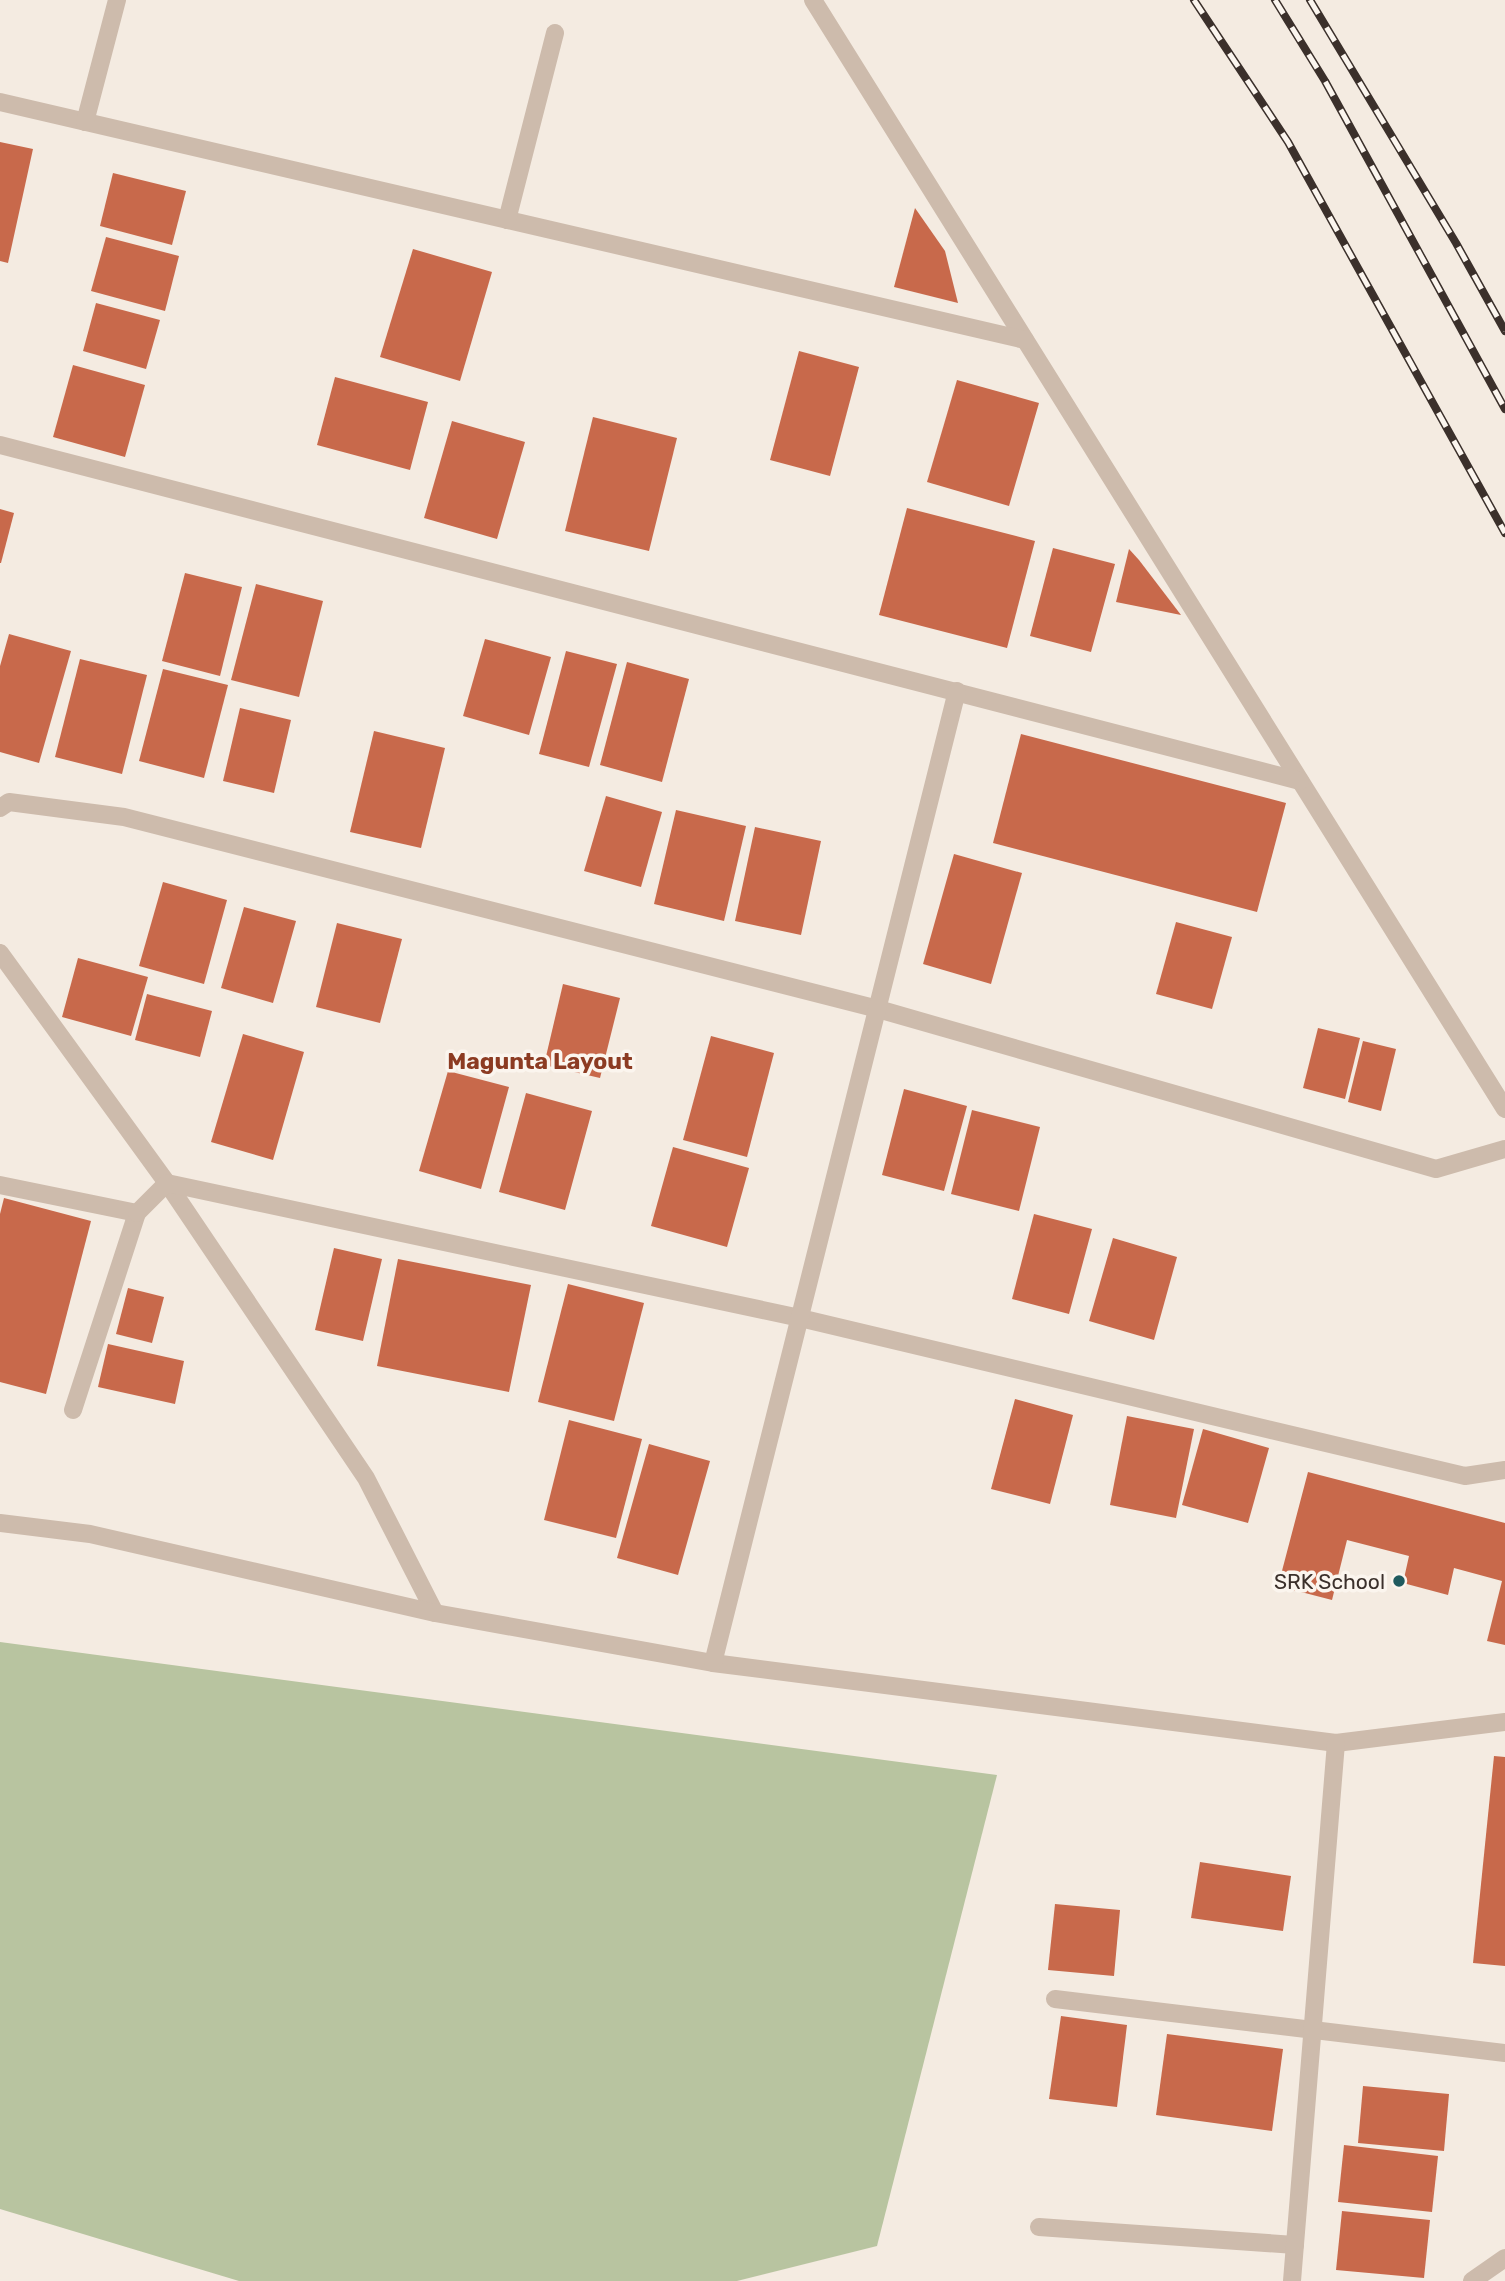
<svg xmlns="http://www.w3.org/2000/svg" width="1505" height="2281" viewBox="0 0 1505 2281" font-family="Rubik,sans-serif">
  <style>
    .green { fill: #b8c4a0 }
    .building { fill: #c8694b }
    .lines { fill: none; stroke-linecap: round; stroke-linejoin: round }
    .minor { stroke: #cdbbac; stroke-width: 18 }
    .rail-casing { stroke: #3b302b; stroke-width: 8 }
    .rail { stroke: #fbf5ee; stroke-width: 5; stroke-dasharray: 16; stroke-linecap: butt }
    .poi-dot { fill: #1f5a5e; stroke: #fbf5ee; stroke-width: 2.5 }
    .labels { text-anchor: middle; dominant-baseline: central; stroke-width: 7; stroke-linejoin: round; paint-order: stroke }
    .poi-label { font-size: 21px; fill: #3b302b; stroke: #fbf5ee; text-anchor: end }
    .neighbourhood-label { font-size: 23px; font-weight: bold; fill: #8c3b22; stroke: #fbf5ee }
  </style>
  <rect width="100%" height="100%" fill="#f4ebe1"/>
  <polygon class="green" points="0,1642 997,1775 877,2246 737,2281 239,2281 0,2209"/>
  <g class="building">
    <polygon points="0,142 33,149 8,263 0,261"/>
    <polygon points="113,173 186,191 172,245 100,226"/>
    <polygon points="915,208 945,251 958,303 894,287"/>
    <polygon points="106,237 179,256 165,311 91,291"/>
    <polygon points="413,249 492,272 460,381 380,357"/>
    <polygon points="96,303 160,320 146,369 83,351"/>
    <polygon points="799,351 859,367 830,476 770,460"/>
    <polygon points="73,365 145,385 125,457 53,437"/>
    <polygon points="335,377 428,402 410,470 317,445"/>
    <polygon points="957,380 1039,403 1009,506 927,482"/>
    <polygon points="593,417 677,438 649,551 565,531"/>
    <polygon points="452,421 525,442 497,539 424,518"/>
    <polygon points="907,508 1035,541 1007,648 879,615"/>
    <polygon points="0,509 14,513 1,563 0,563"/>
    <polygon points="1053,548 1115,564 1091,652 1030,636"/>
    <polygon points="1129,549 1139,560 1181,615 1116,602"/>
    <polygon points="185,573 242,587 220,676 162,661"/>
    <polygon points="256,584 323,601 299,697 231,680"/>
    <polygon points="9,634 71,651 39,763 0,752 0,666"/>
    <polygon points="485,639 551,657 529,735 463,716"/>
    <polygon points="566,651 617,664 589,767 539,754"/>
    <polygon points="80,659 147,675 122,774 55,757"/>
    <polygon points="627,662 689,679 662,782 600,765"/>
    <polygon points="163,669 228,685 204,778 139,761"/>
    <polygon points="240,708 291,720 274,793 223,781"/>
    <polygon points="374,731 445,748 421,848 350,832"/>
    <polygon points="1021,734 1286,803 1257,912 993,843"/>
    <polygon points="606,796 662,812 641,887 584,871"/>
    <polygon points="676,810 746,826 724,921 654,904"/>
    <polygon points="755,827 821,841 801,935 735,921"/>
    <polygon points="954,854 1022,873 991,984 923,964"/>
    <polygon points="163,882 227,900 204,984 139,966"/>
    <polygon points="244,907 296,921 273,1003 221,988"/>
    <polygon points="1176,922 1232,937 1212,1009 1156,994"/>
    <polygon points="337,923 402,939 380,1023 316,1007"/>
    <polygon points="78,958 148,977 131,1036 62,1017"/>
    <polygon points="563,984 620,998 600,1078 544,1065"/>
    <polygon points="147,994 212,1011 200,1057 135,1040"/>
    <polygon points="1318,1028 1360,1038 1345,1099 1303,1088"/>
    <polygon points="243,1034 304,1052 273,1160 211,1142"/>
    <polygon points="711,1036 774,1053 747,1157 683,1140"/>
    <polygon points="1363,1041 1396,1049 1381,1111 1348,1102"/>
    <polygon points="448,1071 509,1087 481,1189 419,1171"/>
    <polygon points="904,1089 967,1106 944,1191 882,1175"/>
    <polygon points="526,1093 592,1111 565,1210 499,1192"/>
    <polygon points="972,1110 1040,1127 1019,1211 951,1194"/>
    <polygon points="673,1147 749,1168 727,1247 651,1226"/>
    <polygon points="4,1198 91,1221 46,1394 0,1382 0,1214"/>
    <polygon points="1034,1214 1092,1229 1069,1314 1012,1299"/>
    <polygon points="1113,1238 1177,1257 1154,1340 1089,1321"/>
    <polygon points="334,1248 382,1259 363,1341 315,1330"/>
    <polygon points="398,1259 531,1285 509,1392 377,1366"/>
    <polygon points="568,1284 644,1303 614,1421 538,1402"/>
    <polygon points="128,1288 164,1297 152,1343 116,1334"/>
    <polygon points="108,1344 184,1361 175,1404 98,1387"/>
    <polygon points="1015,1399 1073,1415 1050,1504 991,1489"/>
    <polygon points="1127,1416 1194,1429 1176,1518 1110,1505"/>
    <polygon points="569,1420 642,1439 616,1538 544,1520"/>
    <polygon points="1203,1429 1269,1448 1248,1523 1182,1505"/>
    <polygon points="649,1444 710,1461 678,1575 617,1558"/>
    <polygon points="1308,1472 1505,1523 1505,1645 1487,1641 1502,1581 1454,1568 1448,1595 1403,1583 1409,1556 1347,1540 1332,1600 1278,1586"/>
    <polygon points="1494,1756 1505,1757 1505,1966 1473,1963"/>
    <polygon points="1200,1862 1291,1876 1283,1931 1191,1918"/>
    <polygon points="1055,1904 1120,1910 1114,1976 1048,1970"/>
    <polygon points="1061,2016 1127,2025 1117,2107 1049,2099"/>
    <polygon points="1167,2034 1283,2049 1272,2131 1156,2115"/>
    <polygon points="1363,2086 1449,2094 1444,2151 1358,2143"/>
    <polygon points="1344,2145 1438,2156 1432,2212 1338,2202"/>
    <polygon points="1342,2211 1430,2220 1424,2278 1336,2270"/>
  </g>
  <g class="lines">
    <g class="minor">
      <polyline points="813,0 1505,1109"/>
      <polyline points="0,102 1025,340"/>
      <polyline points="85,122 117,0"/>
      <polyline points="507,220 555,33"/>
      <polyline points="0,445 1300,781"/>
      <polyline points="0,808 9,802 124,817 878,1009 1436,1169 1505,1149"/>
      <polyline points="0,953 167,1183 366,1478 435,1613"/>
      <polyline points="0,1185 137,1213 73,1410"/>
      <polyline points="137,1213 167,1183 800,1318 1465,1476 1505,1470"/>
      <polyline points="0,1523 90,1534 435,1613 713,1663 1336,1743 1505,1722"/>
      <polyline points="713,1663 957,691"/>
      <polyline points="1055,1999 1505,2053"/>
      <polyline points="1039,2227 1295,2245"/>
      <polyline points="1292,2281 1336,1743"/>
      <polyline points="1472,2281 1505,2258"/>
    </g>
    <defs>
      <g id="rail">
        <polyline points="1194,0 1288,142 1505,533"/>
        <polyline points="1275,0 1325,81 1505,409"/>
        <polyline points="1310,0 1456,243 1505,331"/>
      </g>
    </defs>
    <use href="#rail" class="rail-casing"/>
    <use href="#rail" class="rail"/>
  </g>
  <circle class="poi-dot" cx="1399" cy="1581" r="7"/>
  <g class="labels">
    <g class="poi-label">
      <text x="1385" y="1581">SRK School</text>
    </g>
    <g class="neighbourhood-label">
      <text x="540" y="1061">Magunta Layout</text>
    </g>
  </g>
</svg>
